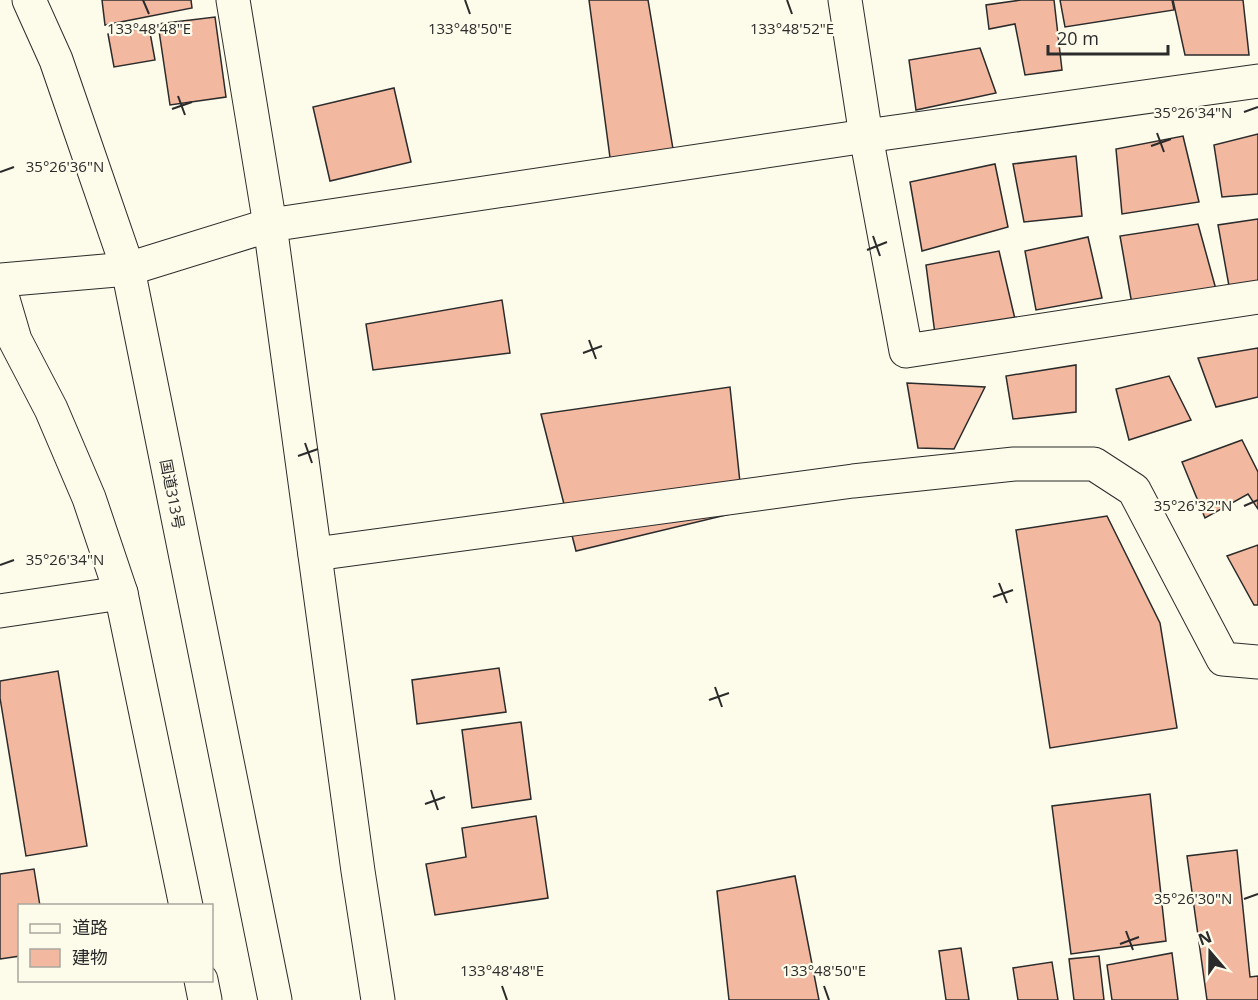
<svg xmlns="http://www.w3.org/2000/svg" width="1258" height="1000" viewBox="0 0 1258 1000" font-family="'Open Sans','Noto Sans JP',sans-serif">
  <style>
    .building { fill: #f2b8a0; stroke: #2b2b2b; stroke-width: 1.5 }
    .lines { fill: none; stroke-linecap: round; stroke-linejoin: round }
    .minor-casing { stroke: #2b2b2b; stroke-width: 35 }
    .highway-casing { stroke: #2b2b2b; stroke-width: 35 }
    .minor { stroke: #fdfbea; stroke-width: 33 }
    .highway { stroke: #fdfbea; stroke-width: 33 }
    .ticks { fill: none; stroke: #2b2b2b; stroke-width: 2 }
    .labels { text-anchor: middle; dominant-baseline: central; stroke-width: 4.5; stroke-linejoin: round; paint-order: stroke }
    .street-label { font-size: 15px; fill: #2b2b2b; stroke: #fdfbea }
    .ticks-label { font-size: 15px; text-anchor: middle; fill: #2b2b2b; stroke: #fdfbea; stroke-width: 4.5; stroke-linejoin: round; paint-order: stroke }
  </style>
  <rect width="100%" height="100%" fill="#fdfbea"/>
  <g class="building">
    <polygon points="102,0 191,0 192,8 105,25"/>
    <polygon points="589,0 648,0 673,149 611,165"/>
    <polygon points="1021,0 1054,0 1062,70 1025,75 1015,24 989,29 986,5"/>
    <polygon points="1060,0 1172,0 1174,10 1065,27"/>
    <polygon points="1173,0 1243,0 1249,55 1185,55"/>
    <polygon points="215,17 226,97 170,105 158,24"/>
    <polygon points="149,27 155,60 114,67 108,34"/>
    <polygon points="980,48 996,93 916,110 909,60"/>
    <polygon points="394,88 411,162 330,181 313,107"/>
    <polygon points="1258,134 1258,194 1222,197 1214,145"/>
    <polygon points="1183,136 1199,202 1122,214 1116,149"/>
    <polygon points="1076,156 1082,216 1024,222 1013,164"/>
    <polygon points="995,164 1008,227 922,251 910,182"/>
    <polygon points="1258,219 1258,283 1229,286 1218,225"/>
    <polygon points="1198,224 1217,293 1133,310 1120,236"/>
    <polygon points="1088,237 1102,298 1036,310 1025,251"/>
    <polygon points="999,251 1015,319 935,334 926,265"/>
    <polygon points="502,300 510,353 373,370 366,324"/>
    <polygon points="1258,348 1258,397 1216,407 1198,358"/>
    <polygon points="1076,365 1076,412 1013,419 1006,376"/>
    <polygon points="1169,376 1191,420 1129,440 1116,389"/>
    <polygon points="907,383 985,387 954,449 918,448"/>
    <polygon points="730,387 743,511 576,551 541,414"/>
    <polygon points="1242,440 1258,472 1258,509 1248,494 1205,518 1182,462"/>
    <polygon points="1107,516 1160,623 1177,728 1050,748 1016,530"/>
    <polygon points="1258,545 1258,605 1254,605 1227,556"/>
    <polygon points="499,668 506,712 417,724 412,680"/>
    <polygon points="58,671 87,846 26,856 0,698 0,681"/>
    <polygon points="521,722 531,799 472,808 462,730"/>
    <polygon points="1150,794 1166,941 1071,954 1052,806"/>
    <polygon points="536,816 548,898 435,915 426,864 466,857 462,828"/>
    <polygon points="1237,850 1250,977 1258,976 1258,1000 1207,1000 1187,856"/>
    <polygon points="34,869 40,906 20,906 20,956 0,959 0,874"/>
    <polygon points="795,876 819,1000 729,1000 717,891"/>
    <polygon points="961,948 969,1000 946,1000 939,951"/>
    <polygon points="1172,953 1178,1000 1112,1000 1107,965"/>
    <polygon points="1099,956 1104,1000 1074,1000 1069,959"/>
    <polygon points="1052,962 1058,1000 1018,1000 1013,968"/>
  </g>
  <g class="lines">
    <defs>
      <g id="minor">
        <polyline points="233,0 270,225 358,871 378,1000"/>
        <polyline points="845,0 866,136 906,351 1258,297"/>
        <polyline points="0,280 128,269 270,225 866,136 1258,81"/>
        <polyline points="0,289 15,340 51,409 89,498 121,593 186,906"/>
        <polyline points="315,554 853,481 1014,464 1094,464 1134,490 1223,659 1258,662"/>
        <polyline points="0,611 121,593"/>
        <polyline points="201,980 205,1000"/>
      </g>
      <polyline id="highway" points="29,0 56,60 128,269 275,1000"/>
    </defs>
    <use href="#minor" class="minor-casing"/>
    <use href="#highway" class="highway-casing"/>
    <use href="#minor" class="minor"/>
    <use href="#highway" class="highway"/>
  </g>
  <path class="ticks" d="M143,0L149,14M465,0L470,14M787,0L792,14M178,96L185,115M172,109L192,102M1244,112L1258,107M1157,133L1164,152M1151,146L1171,139M0,172L14,167M873,236L880,256M867,250L887,242M589,340L596,359M583,353L602,346M305,443L312,463M298,456L318,449M1244,506L1258,500M0,565L14,560M999,583L1007,603M993,597L1013,590M715,687L722,707M709,700L729,693M431,790L438,810M425,804L445,797M1244,899L1258,894M1126,931L1133,950M1120,944L1139,937M502,986L507,1000M824,986L829,1000"/>
  <g class="labels">
    <g class="street-label">
      <text transform="translate(173 494) rotate(79)">国道313号</text>
    </g>
  </g>
  <g class="ticks-label">
    <text x="149" y="34">133°48'48"E</text>
    <text x="470" y="34">133°48'50"E</text>
    <text x="792" y="34">133°48'52"E</text>
    <text x="1193" y="118">35°26'34"N</text>
    <text x="65" y="172">35°26'36"N</text>
    <text x="1193" y="511">35°26'32"N</text>
    <text x="65" y="565">35°26'34"N</text>
    <text x="1193" y="904">35°26'30"N</text>
    <text x="502" y="976">133°48'48"E</text>
    <text x="824" y="976">133°48'50"E</text>
  </g>
  <rect x="18" y="904" width="195" height="78" fill="#fdfbea" stroke="#a9a89e" stroke-width="1.5"/>
  <rect x="30" y="924" width="30" height="9" fill="#fdfbea" stroke="#a9a89e" stroke-width="1.5"/>
  <text x="72" y="934" font-size="18" fill="#2b2b2b">道路</text>
  <rect x="30" y="949" width="30" height="18" fill="#f2b8a0" stroke="#a9a89e" stroke-width="1.5"/>
  <text x="72" y="964" font-size="18" fill="#2b2b2b">建物</text>
  <g transform="translate(1210 952) rotate(340)" stroke="#fdfbea" stroke-width="4.5" paint-order="stroke">
  <path d="M0-4.5L10 22L0 15L-10 22Z" fill="#2b2b2b"/>
  <text y="-9" font-size="16" font-weight="bold" text-anchor="middle" fill="#2b2b2b">N</text>
  </g>
  <path d="M1048 45v9h120v-9" fill="none" stroke="#2b2b2b" stroke-width="3"/>
  <text x="1057" y="45" font-size="18" fill="#2b2b2b" stroke="#fdfbea" stroke-width="4.5" paint-order="stroke">20 m</text>
</svg>
